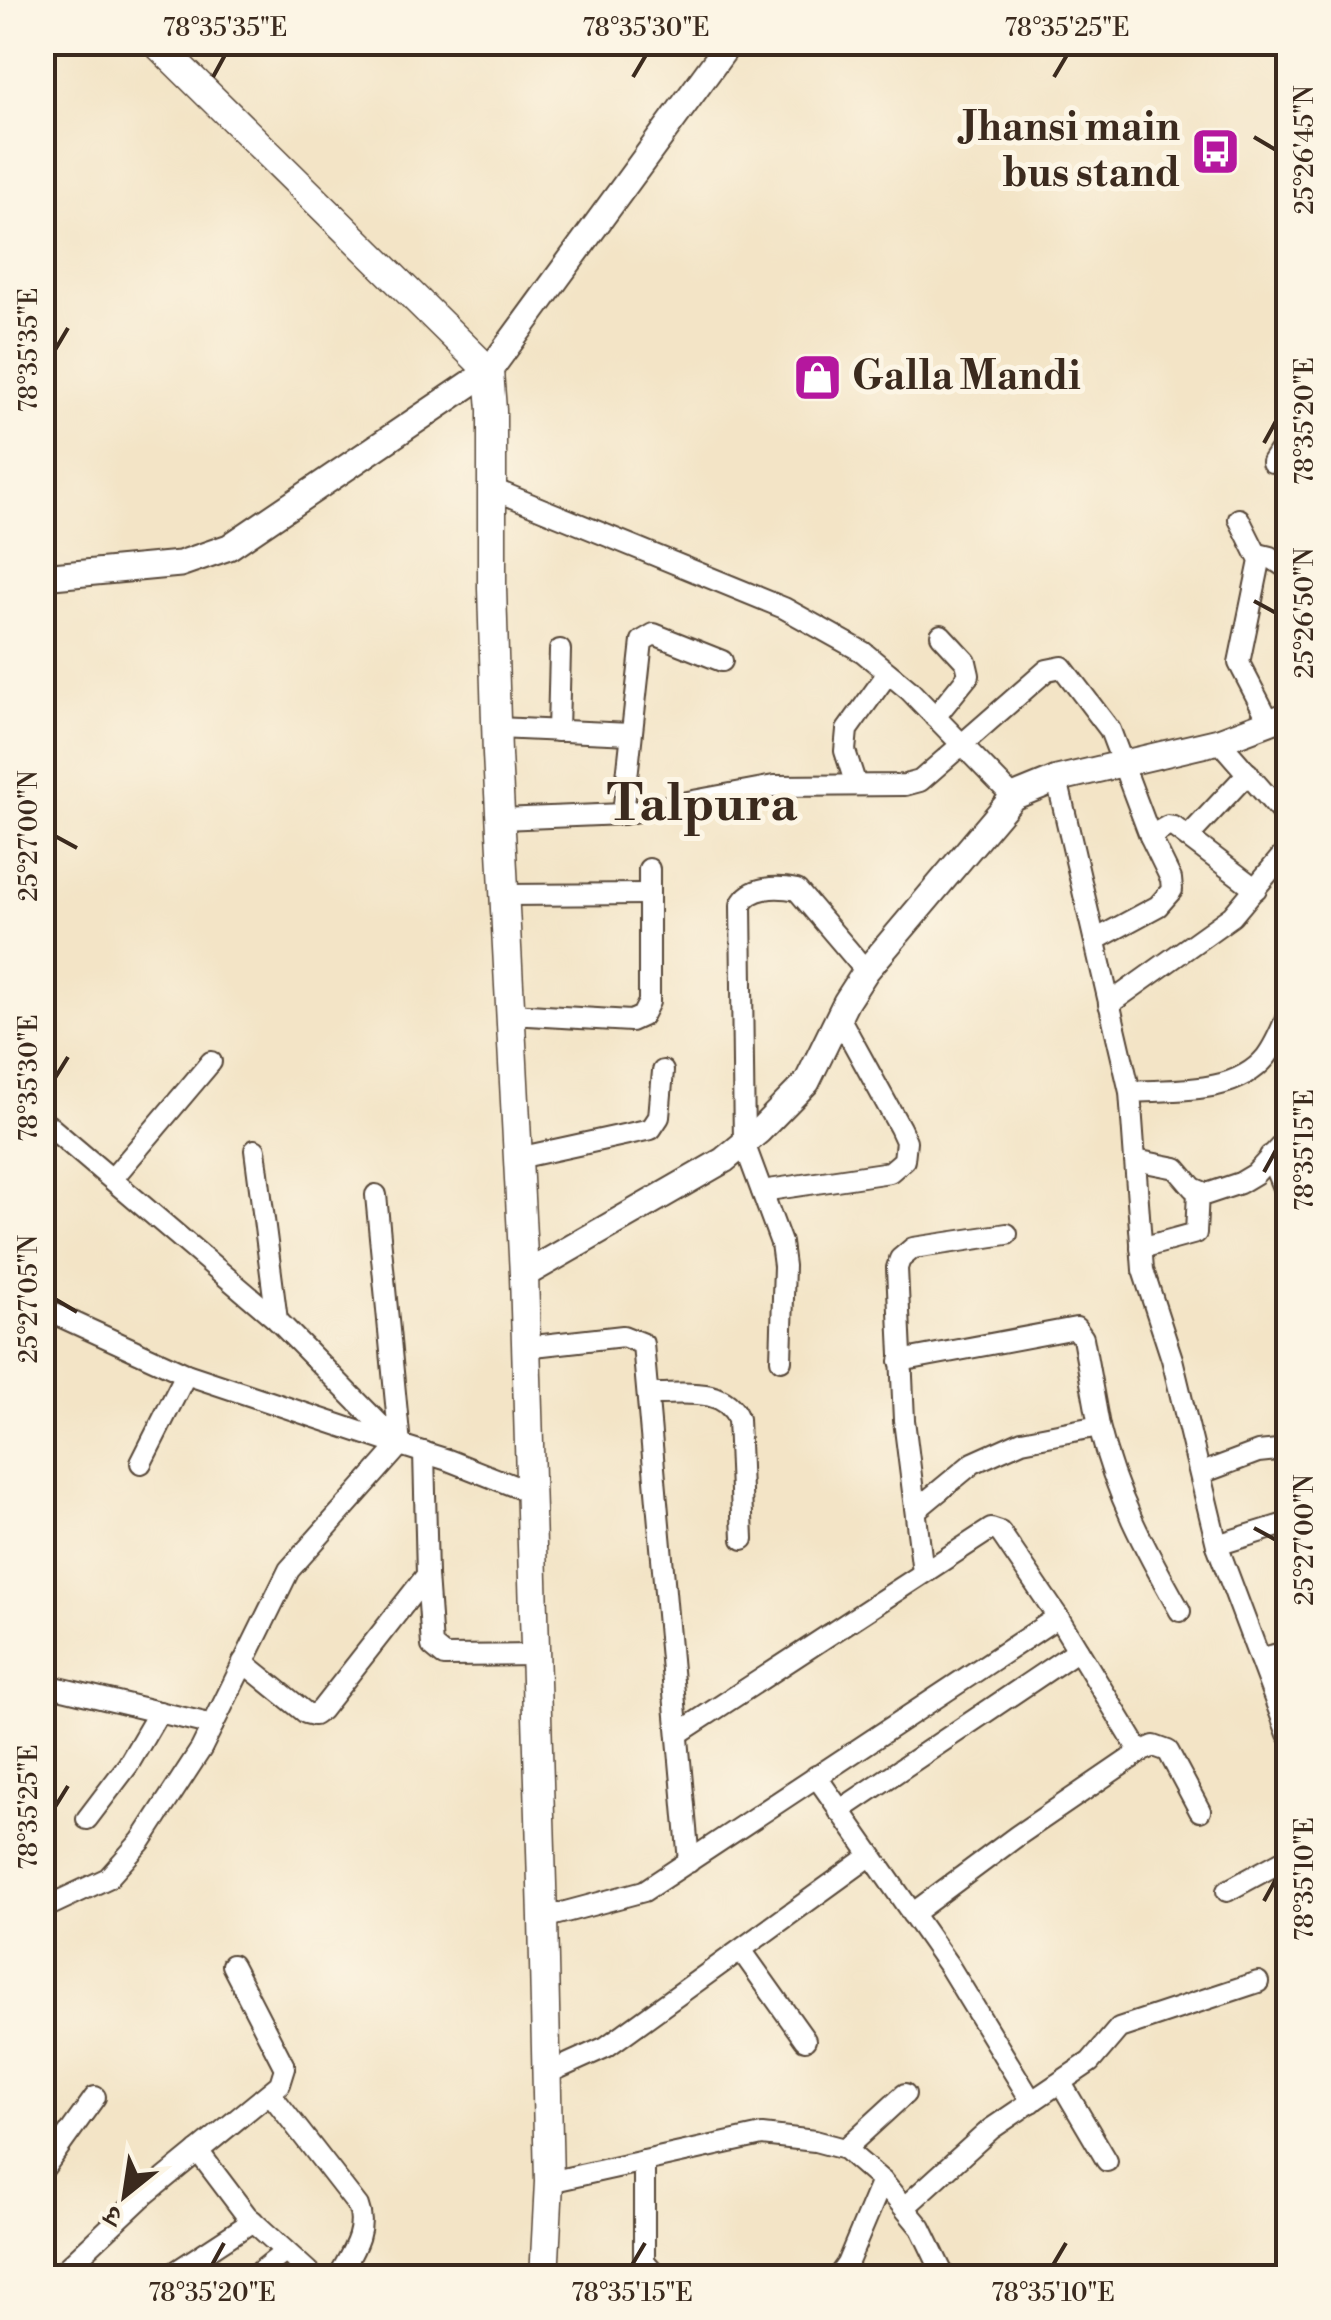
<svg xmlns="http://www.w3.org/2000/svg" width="1331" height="2320" viewBox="0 0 1331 2320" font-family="'Libre Bodoni','Noto Serif Devanagari',serif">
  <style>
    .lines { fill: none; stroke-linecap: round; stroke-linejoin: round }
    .minor-casing { stroke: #574637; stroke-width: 24 }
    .tertiary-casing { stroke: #574637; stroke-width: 29 }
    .secondary-casing { stroke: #574637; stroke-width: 31 }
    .minor { stroke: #fff; stroke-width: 20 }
    .tertiary { stroke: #fff; stroke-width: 25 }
    .secondary { stroke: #fff; stroke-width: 28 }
    .ticks { fill: none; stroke: #3b2a1e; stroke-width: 4 }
    .labels { text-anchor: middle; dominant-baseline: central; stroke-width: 10; stroke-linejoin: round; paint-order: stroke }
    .poi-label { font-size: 40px; font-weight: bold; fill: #3b2a1e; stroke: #fcf5e5; text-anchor: end }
    .district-label { font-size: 50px; font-weight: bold; fill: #3b2a1e; stroke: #fcf5e5 }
    .neatline { fill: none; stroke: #3b2a1e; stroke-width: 4 }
    .ticks-label { font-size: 25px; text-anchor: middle; fill: #3b2a1e }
  </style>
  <rect width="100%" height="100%" fill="#fcf5e5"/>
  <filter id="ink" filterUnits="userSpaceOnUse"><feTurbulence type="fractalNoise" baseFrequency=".01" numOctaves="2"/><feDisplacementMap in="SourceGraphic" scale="20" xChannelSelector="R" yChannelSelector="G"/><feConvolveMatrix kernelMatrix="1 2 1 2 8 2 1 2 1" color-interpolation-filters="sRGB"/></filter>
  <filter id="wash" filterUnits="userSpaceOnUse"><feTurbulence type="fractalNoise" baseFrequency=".0048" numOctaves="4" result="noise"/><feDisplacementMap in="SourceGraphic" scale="40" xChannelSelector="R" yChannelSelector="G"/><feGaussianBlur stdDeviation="2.25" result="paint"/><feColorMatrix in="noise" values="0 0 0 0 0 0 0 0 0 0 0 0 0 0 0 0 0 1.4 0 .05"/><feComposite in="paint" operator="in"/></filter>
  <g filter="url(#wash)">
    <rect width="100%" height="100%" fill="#f3e4c6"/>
  </g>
  <g filter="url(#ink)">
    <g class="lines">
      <defs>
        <g id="minor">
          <polyline points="1272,462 1288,437"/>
          <polyline points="493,489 784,608 863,652 909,690 1013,797"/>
          <polyline points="1239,519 1260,561 1239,663 1270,723"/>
          <polyline points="1258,554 1270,557 1288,569"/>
          <polyline points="935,717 969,675 966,662 941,635"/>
          <polyline points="497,728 631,734"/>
          <polyline points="558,731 560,650"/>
          <polyline points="1219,741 1288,820"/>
          <polyline points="1057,779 1130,1092 1143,1270 1172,1359 1217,1545 1288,1734"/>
          <polyline points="856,785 845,751 847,730 888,673"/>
          <polyline points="623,814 642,641 654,634 722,661"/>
          <polyline points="501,819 623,814 774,786 905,785 920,781 1047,670 1062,667 1110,730 1150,836 1168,826 1174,827 1256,889"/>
          <polyline points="1188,837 1248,773"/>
          <polyline points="505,895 649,894"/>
          <polyline points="1095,940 1158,906 1172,890 1171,879 1150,836"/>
          <polyline points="1109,1004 1232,916 1288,849"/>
          <polyline points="511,1014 631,1021 642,1016 649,1002 649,869"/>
          <path d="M1130,1092C1175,1089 1235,1095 1266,1057C1276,1044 1282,1028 1288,1014"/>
          <polyline points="42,1120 277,1320 400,1445 448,1460 529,1492"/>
          <polyline points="255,1150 277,1320"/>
          <polyline points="1270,1156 1288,1200"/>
          <polyline points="518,1158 651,1129 659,1117 663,1071"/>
          <polyline points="1135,1160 1176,1168 1193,1188 1207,1194 1240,1183 1255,1174 1288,1138"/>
          <polyline points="113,1178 211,1062"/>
          <polyline points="762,1191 890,1172 904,1160 906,1141 900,1128 839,1017"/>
          <polyline points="1141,1248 1196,1233 1198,1192"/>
          <polyline points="42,1308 186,1374 393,1443"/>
          <polyline points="525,1347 623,1336 643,1344 689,1862"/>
          <path d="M781,1360L784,1266L781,1243L744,1143L741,905C750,886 777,886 797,890L866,971"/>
          <polyline points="900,1361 1076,1328 1083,1338 1099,1426 1022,1441 973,1463 916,1510"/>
          <path d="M649,1394C680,1395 725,1385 738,1419L743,1539"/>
          <path d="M1099,1426C1116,1496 1145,1549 1180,1611"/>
          <polyline points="141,1463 186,1374"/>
          <polyline points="1202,1473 1258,1452 1288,1449"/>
          <polyline points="1217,1545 1288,1523"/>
          <polyline points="923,1572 904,1420 897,1268 900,1259 913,1248 1007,1234"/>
          <polyline points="427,1575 432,1646 444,1656 533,1655"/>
          <polyline points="1260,1659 1288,1651"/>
          <polyline points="243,1662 306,1713 314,1715 321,1710 427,1575 424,1452"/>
          <polyline points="42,1684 213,1725"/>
          <polyline points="1140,1752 1154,1746 1168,1751 1200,1811"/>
          <polyline points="816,1776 949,1966 1032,2102"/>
          <polyline points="839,1811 1078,1650"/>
          <polyline points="87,1819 128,1765 159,1712"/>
          <polyline points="1227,1891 1288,1858"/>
          <polyline points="42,1909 108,1878 141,1841 201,1749 289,1570 400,1445 376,1195"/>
          <polyline points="912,1914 1017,1836 1140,1752 1058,1617"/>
          <polyline points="543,1918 644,1891 1058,1617 1000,1532 991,1529 679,1733"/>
          <polyline points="741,1950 805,2040"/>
          <polyline points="546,2074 606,2047 870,1856"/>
          <polyline points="1061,2083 1107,2161"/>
          <path d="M270,2093L358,2206C368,2232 350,2255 338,2278"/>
          <polyline points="845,2149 905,2094"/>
          <polyline points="198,2151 247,2216 315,2278"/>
          <polyline points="644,2161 644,2261 659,2278"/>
          <polyline points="42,2171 95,2097"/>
          <polyline points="549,2182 762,2135 815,2141 845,2149 882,2181 921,2228 945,2278"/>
          <polyline points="906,2206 991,2129 1090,2062 1119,2028 1258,1982"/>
          <polyline points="56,2278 142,2197 280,2084 285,2068 232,1965"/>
          <polyline points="166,2278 253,2221"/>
          <polyline points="252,2278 285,2252"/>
          <polyline points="837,2278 847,2264 882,2181"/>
        </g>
        <g id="tertiary">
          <polyline points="42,577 180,564 229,547 489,371 730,42"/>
          <polyline points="524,1275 724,1160 759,1131 807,1082 846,1002 866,971 1013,797 1057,779 1219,741 1288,715"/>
        </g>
        <polyline id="secondary" points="155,42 489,371 492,410 492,588 497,754 524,1275 543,1918 549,2182 544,2278"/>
      </defs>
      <use href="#minor" class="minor-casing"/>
      <use href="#tertiary" class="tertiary-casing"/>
      <use href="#secondary" class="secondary-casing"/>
      <use href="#minor" class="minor"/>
      <use href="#tertiary" class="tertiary"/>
      <use href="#secondary" class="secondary"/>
    </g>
  </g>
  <path class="ticks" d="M213,77L225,55M633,77L646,55M1054,77L1067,55M1254,137L1276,150M55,350L68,328M1264,443L1276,421M1254,601L1276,613M55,836L77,848M55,1078L68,1057M1264,1172L1276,1150M55,1299L77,1312M1254,1528L1276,1540M55,1807L68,1786M1264,1901L1276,1879M212,2265L224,2243M632,2265L645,2243M1053,2265L1066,2243"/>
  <defs>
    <symbol id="bus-square" viewBox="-11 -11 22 22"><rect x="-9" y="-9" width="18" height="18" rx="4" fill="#b5179e" stroke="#fcf5e5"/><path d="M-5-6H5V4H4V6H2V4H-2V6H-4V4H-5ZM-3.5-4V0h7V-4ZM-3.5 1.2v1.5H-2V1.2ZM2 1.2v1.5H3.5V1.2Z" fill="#fff"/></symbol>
    <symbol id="shop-square" viewBox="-11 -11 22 22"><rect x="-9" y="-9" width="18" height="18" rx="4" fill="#b5179e" stroke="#fcf5e5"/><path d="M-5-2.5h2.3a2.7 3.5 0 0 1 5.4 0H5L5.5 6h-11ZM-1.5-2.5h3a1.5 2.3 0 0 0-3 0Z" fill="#fff"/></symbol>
  </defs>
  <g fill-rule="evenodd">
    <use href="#bus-square" x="1188" y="124" width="55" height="55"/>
    <use href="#shop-square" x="790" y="350" width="55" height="55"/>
  </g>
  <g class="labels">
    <g class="poi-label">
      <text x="1180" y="128">Jhansi main<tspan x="1180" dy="46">bus stand</tspan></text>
      <text x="852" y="377" text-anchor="start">Galla Mandi</text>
    </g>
    <g class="district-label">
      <text x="702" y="805">Talpura</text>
    </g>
  </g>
  <rect width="1331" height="2320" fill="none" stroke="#fcf5e5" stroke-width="110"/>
  <g transform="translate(125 2195) rotate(210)" stroke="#fcf5e5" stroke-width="8" paint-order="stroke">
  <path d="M0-8L18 38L0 25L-18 38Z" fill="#3b2a1e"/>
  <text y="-15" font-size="28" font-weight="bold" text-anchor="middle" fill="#3b2a1e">उ</text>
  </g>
  <rect x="55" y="55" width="1221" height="2210" class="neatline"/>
  <g class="ticks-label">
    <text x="225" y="36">78°35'35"E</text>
    <text x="646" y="36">78°35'30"E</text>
    <text x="1067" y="36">78°35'25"E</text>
    <text transform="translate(1304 150) rotate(-90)" y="9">25°26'45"N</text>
    <text transform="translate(28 350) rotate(-90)" y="9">78°35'35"E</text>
    <text transform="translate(1304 421) rotate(-90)" y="9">78°35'20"E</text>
    <text transform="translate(1304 613) rotate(-90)" y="9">25°26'50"N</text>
    <text transform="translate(28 836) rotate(-90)" y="9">25°27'00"N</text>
    <text transform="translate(28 1078) rotate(-90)" y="9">78°35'30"E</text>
    <text transform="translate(1304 1150) rotate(-90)" y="9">78°35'15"E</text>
    <text transform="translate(28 1299) rotate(-90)" y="9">25°27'05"N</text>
    <text transform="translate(1304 1540) rotate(-90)" y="9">25°27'00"N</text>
    <text transform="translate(28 1807) rotate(-90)" y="9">78°35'25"E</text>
    <text transform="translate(1304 1879) rotate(-90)" y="9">78°35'10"E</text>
    <text x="212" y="2301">78°35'20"E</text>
    <text x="632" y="2301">78°35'15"E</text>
    <text x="1053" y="2301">78°35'10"E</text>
  </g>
</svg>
